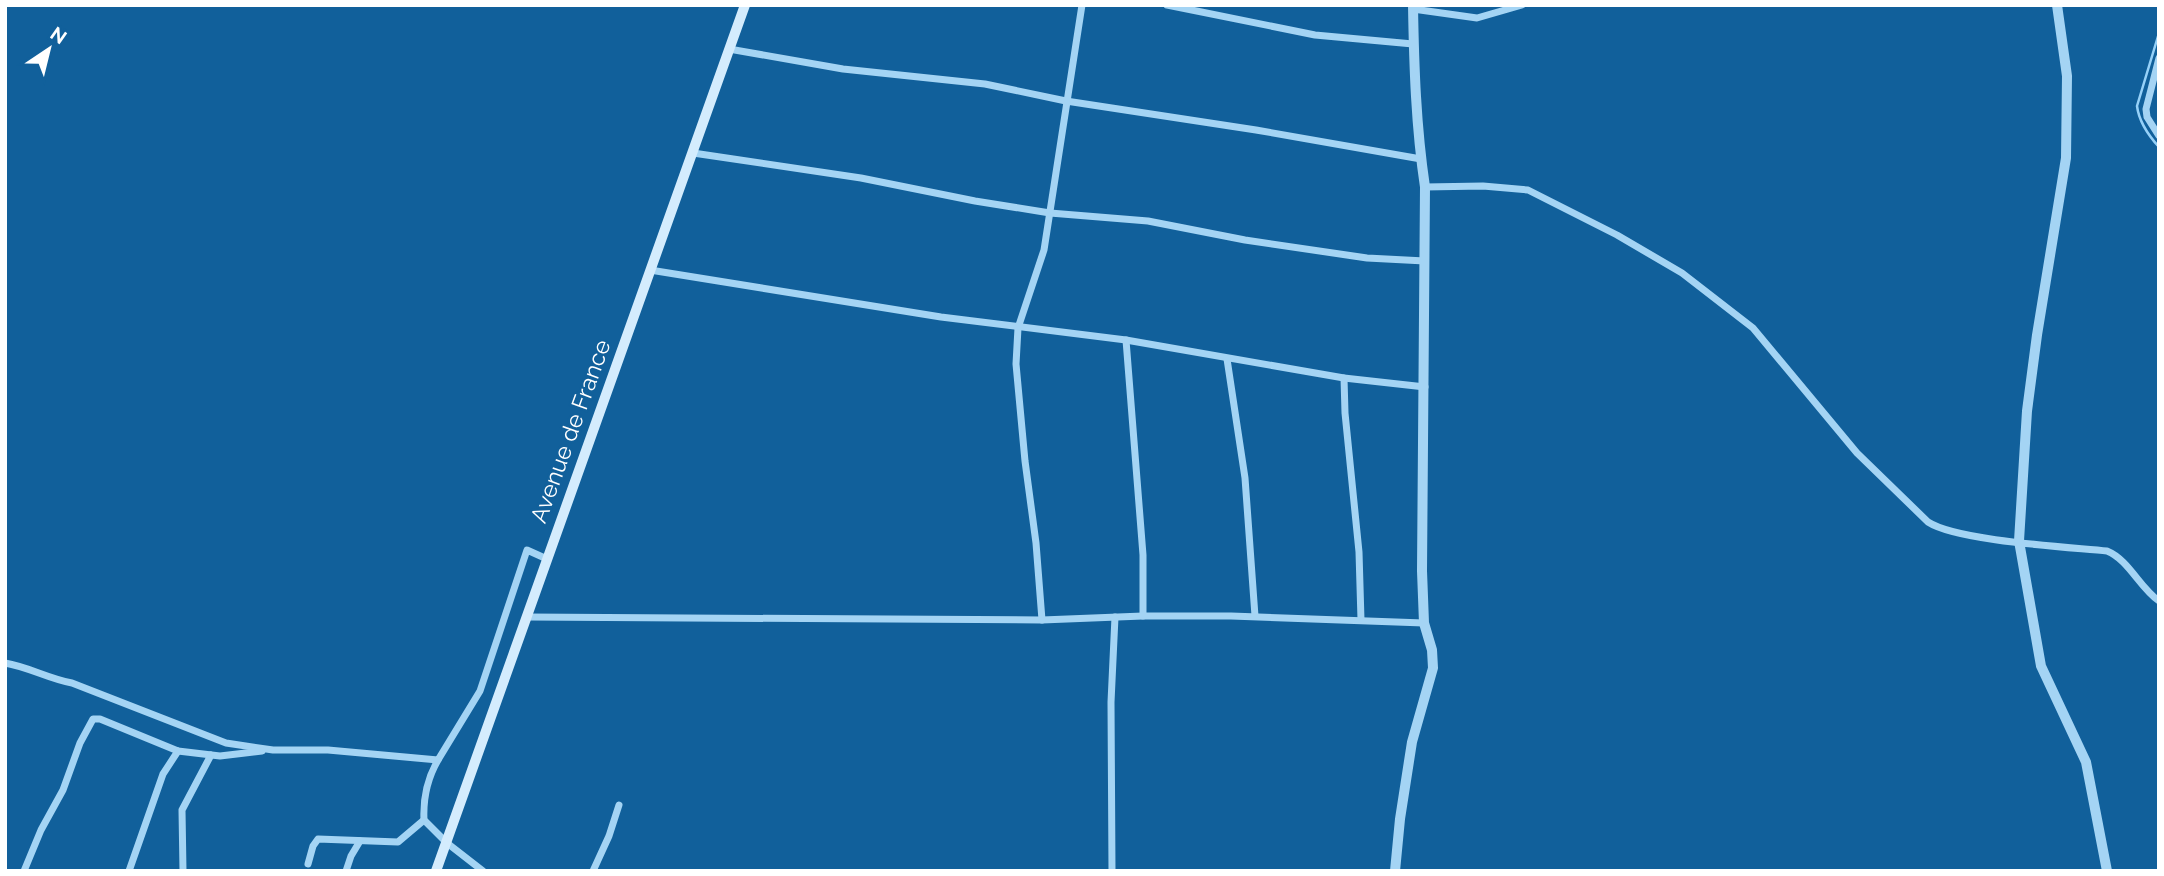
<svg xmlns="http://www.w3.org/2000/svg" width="2164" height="876" viewBox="0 0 2164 876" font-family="Raleway,sans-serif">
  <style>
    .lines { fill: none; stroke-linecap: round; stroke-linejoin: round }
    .stream { stroke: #96d1f8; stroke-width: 2.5 }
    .minor { stroke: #a4d4f4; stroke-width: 7 }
    .tertiary { stroke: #a4d4f4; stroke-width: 10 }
    .secondary { stroke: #d4ecfd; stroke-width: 10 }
    .labels { text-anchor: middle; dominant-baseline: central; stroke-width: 5; stroke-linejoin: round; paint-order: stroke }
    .street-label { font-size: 23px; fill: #fff; stroke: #11609b }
  </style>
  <rect width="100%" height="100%" fill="#11609b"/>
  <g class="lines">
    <path class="stream" d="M2159,33L2137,106C2139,122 2148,135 2159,147"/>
    <g class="minor">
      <polyline points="1167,5 1315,35 1413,44"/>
      <polyline points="1413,9 1477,18 1522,5"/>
      <polyline points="729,49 843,69 985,84 1066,101 1256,130 1421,159"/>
      <polyline points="2159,58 2146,109 2147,117 2159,136"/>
      <polyline points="693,153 861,178 975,201 1050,213 1148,221 1245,240 1367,258 1425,261"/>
      <path d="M1425,187L1483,186L1528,190L1617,235L1682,273L1753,328L1857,453L1928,522C1957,541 2068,547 2107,551C2129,560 2139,587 2159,601"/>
      <polyline points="650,270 941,317 1126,340 1344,378 1425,387"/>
      <polyline points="1126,340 1143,555 1143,616"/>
      <polyline points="1227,359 1245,478 1255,616"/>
      <polyline points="1344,378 1345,413 1359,552 1361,620"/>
      <polyline points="527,617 1042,620 1143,616 1231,616 1424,623"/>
      <polyline points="1042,620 1036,543 1025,461 1016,364 1018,328 1044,250 1082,5"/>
      <path d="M5,663C29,667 49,679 72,683L226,743L273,750H328L438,760L480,691L527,550L547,559"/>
      <path d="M438,760C427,779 423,799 424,820L447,843L483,871"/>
      <polyline points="308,864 313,846 318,839 398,842 424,820"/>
      <polyline points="24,871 41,830 63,790 80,743 93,719 100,719 178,751 220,756 262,751"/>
      <polyline points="129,871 163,774 178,751"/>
      <polyline points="183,871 182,810 211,755"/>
      <polyline points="346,871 351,856 360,841"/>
      <polyline points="593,871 609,836 619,805"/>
      <polyline points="1112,871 1111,702 1115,617"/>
    </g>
    <g class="tertiary">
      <polyline points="2057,5 2067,76 2066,158 2037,335 2027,411 2019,541 2041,666 2086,762 2107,871"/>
      <path d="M1395,871L1400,819L1412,742L1433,668L1432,650L1424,623L1422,571L1425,187C1416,127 1414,66 1413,5"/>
    </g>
    <polyline class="secondary" points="436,871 745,5"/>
  </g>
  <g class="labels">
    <g class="street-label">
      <text transform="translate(570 431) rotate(-70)">Avenue de France</text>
    </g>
  </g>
  <rect width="2164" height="876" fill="none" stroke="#ffffff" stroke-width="14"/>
  <g transform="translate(49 49) rotate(35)" stroke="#11609b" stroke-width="5" paint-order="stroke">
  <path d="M0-5L12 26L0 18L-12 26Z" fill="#ffffff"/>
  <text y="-10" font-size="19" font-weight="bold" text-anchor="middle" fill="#ffffff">N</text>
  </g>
</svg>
